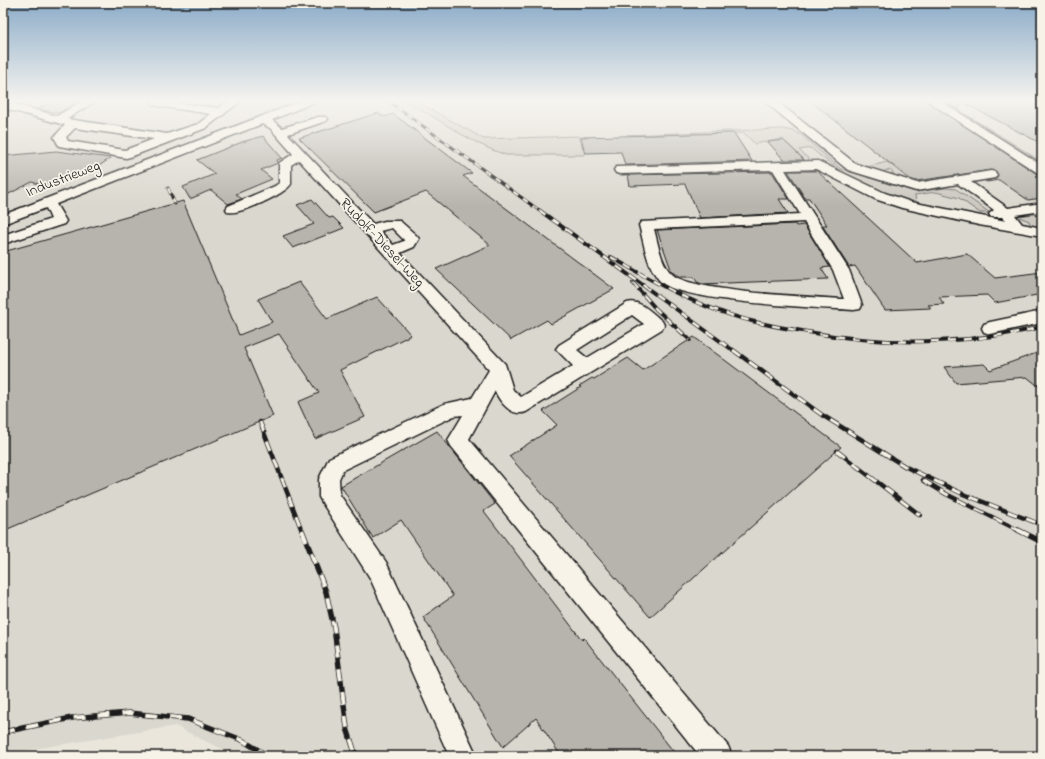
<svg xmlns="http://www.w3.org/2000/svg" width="1045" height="759" viewBox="0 0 1045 759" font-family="'Indie Flower',sans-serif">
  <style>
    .built { fill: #dad7ce }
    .green { fill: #ccc8c0; stroke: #74726e }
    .building { fill: #b6b4ac; stroke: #1c1c1c }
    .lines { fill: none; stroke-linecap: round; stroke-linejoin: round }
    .minor-casing { stroke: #1c1c1c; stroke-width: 3 }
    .minor { fill: #f7f3e8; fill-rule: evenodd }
    .rail-far3-casing { stroke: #1c1c1c; stroke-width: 3 }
    .rail-far2-casing { stroke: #1c1c1c; stroke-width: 4 }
    .rail-far1-casing { stroke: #1c1c1c; stroke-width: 4.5 }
    .rail-casing { stroke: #1c1c1c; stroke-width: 5.5 }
    .rail-far3 { stroke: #f7f3e8; stroke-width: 2; stroke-dasharray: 6; stroke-linecap: butt }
    .rail-far2 { stroke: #f7f3e8; stroke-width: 2.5; stroke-dasharray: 8; stroke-linecap: butt }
    .rail-far1 { stroke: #f7f3e8; stroke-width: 3; stroke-dasharray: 10; stroke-linecap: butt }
    .rail { stroke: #f7f3e8; stroke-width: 4; stroke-dasharray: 12; stroke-linecap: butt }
    .labels { text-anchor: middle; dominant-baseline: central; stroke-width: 3.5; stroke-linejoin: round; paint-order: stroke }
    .far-street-label { font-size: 15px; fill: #1c1c1c; stroke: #f7f3e8 }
  </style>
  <rect width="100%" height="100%" fill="#eae6dc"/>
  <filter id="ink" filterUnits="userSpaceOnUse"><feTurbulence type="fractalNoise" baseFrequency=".025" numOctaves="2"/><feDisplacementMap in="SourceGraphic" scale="8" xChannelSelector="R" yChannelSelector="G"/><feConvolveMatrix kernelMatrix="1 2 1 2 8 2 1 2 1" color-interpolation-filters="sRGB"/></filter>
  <g filter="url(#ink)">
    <polygon class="built" points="3,100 1042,100 1042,756 236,756 175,726 3,754"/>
    <g class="green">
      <path d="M403,100H414L484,139L579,136L585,155H506C468,143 438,117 403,100Z"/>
      <polygon points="956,108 1042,162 1042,168 950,111"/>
      <path d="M782,129L794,131L801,135L841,169L912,191H922L946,188L956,189L990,213H980L959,198L936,192L915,195L916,204C874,189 845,178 811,148L799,150L810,160L807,162L782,139L755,144L744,133L627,135Z"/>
      <polygon points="887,162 909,179 903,179 886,174 894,173 890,170 884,171 885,173 883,173 867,167"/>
      <polygon points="1034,214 1042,218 1042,229 1031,226 1029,221 1017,216"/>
    </g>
    <g class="building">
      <polygon points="54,100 81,100 59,113 38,109"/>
      <polygon points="809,100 925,100 1037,174 1042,175 1042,198 1028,200 999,180 987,182 985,181 995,179 998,176 996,171 991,170 916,181 910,179"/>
      <polygon points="942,100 1042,100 1042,144 962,102 958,110"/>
      <polygon points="378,113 384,117 393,114 472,173 463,176 614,289 551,324 547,320 511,340 436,269 490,245 426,192 374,212 299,138"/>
      <polygon points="734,133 752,161 625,165 621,152 585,153 581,137"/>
      <polygon points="263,136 282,158 277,160 278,163 261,170 272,179 236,194 242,199 228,204 211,190 190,199 183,187 215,174 197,160 242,142"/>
      <polygon points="783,140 794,150 804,160 784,160 768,142"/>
      <polygon points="56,151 111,158 91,171 85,170 51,188 32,182 3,197 3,156"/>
      <polygon points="788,171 817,171 917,263 967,254 995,278 1042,272 1042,294 995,303 987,295 939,297 944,304 928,305 931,308 885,310 855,266 849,267 822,225 827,225 809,198 805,198"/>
      <polygon points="772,172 789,199 779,199 788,213 700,218 685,184 630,186 628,175"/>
      <polygon points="312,199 329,218 333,217 344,228 293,248 283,236 314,224 297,205"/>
      <polygon points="183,201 239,335 272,322 258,299 299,282 327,319 377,297 411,335 340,370 365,417 315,439 298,402 319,393 279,334 244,348 273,416 3,531 3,252"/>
      <polygon points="795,224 796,226 804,225 830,267 821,268 828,279 702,284 697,282 694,277 681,277 672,272 657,230"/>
      <polygon points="694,337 841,447 650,617 509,456 557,425 543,411 581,387 579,386 592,378 594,379 628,358 643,370"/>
      <polygon points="1042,351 1042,389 1027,377 956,383 944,367 984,364 990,370"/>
      <polygon points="437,431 495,504 484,511 582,640 584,638 677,756 561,756 536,718 503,747 423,617 453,596 401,520 373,538 341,486"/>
    </g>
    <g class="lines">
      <defs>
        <g id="minor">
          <path d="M3,100H11V103L57,116L84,100H97L67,119L167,134L198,124L211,114L158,106L154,105L150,100L219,108L230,100H242L206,128L130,157L126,158L59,146L54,137L65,125L3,108ZM75,128L154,139L125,150L68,141L66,137Z"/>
          <path d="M304,100H319L272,120L282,128L318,117H326L328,119L326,121L288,134L373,224L385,221H400L417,236L419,239L414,247L400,253L505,364L513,390L521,397L573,366L556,349L559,345L627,303C640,299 652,313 662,321L664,325L662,329L526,412C512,417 500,403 495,391L469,439L728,746L732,756H700L451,446L448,440L463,415L454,416L343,470L339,479L340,495L386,562L477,756H449L370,578L323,504L319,497V479L329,458L444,404L472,398L489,370L299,160L291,165V184C285,194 240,215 228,212L226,209L228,206L275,186L279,183V163L293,154L270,128L262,124L56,204L66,221L64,224L3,244V235L51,219L46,208L3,224V215ZM392,228L404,240V241L393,245L380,231ZM632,315L644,324L587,358L577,350Z"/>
          <path d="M763,100H775L856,164L917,183L991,171L995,172L997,175L995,178L971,182L1008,208L1042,203V211L1015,215L1022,224L1042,228V236L979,225L902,208L875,199L816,169L785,170L849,270L862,305L860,309L854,310C819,308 682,302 661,282C647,268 644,243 639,225L641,222L800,214L773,170L620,174L616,173L614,170L616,167L818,161L885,193L911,202L1006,221L1002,217H991L989,214L994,210L958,184L916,191L848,170ZM804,222L833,270L844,299C814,297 689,292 672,274C661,264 658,243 654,229Z"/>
          <polygon points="926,100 939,100 1042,165 1042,174 1038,173"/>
          <polygon points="1042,311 1042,323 990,334 984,332 982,328 984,324 990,322"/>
        </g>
      </defs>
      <use href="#minor" class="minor-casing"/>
      <use href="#minor" class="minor"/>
      <defs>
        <g id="rail-far3">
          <polyline points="387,100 540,211"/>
          <polyline points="168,188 175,204"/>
        </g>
        <g id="rail-far2">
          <polyline points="539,210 734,351"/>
          <path d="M611,257C646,277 681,298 719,311C748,322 778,327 808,332C887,346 964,345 1042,327"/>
          <polyline points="633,283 656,309 690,340"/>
        </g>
        <g id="rail-far1">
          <polyline points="733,350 822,415 906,467 963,494 1042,525"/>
          <polyline points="260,422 302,531"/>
          <polyline points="837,451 920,515"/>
          <polyline points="923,480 946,494 1020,531"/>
        </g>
        <g id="rail">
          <polyline points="302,530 326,592 334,628 347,728 356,756"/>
          <polyline points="1018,530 1042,542"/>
          <polyline points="3,732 72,718 129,713 188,719 242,740 268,756"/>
        </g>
      </defs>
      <use href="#rail-far3" class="rail-far3-casing"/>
      <use href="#rail-far2" class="rail-far2-casing"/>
      <use href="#rail-far1" class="rail-far1-casing"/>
      <use href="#rail" class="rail-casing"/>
      <use href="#rail-far3" class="rail-far3"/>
      <use href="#rail-far2" class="rail-far2"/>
      <use href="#rail-far1" class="rail-far1"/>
      <use href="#rail" class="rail"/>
    </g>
  </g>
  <linearGradient id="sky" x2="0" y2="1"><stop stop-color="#8cacc9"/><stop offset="0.49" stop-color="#f6f4ef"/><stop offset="1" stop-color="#f6f4ef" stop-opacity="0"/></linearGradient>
  <rect width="1045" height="206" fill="url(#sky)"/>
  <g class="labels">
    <g class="far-street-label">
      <text transform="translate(63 179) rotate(-21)">Industrieweg</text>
      <text transform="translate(382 243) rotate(47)">Rudolf-Diesel-Weg</text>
    </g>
  </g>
  <rect width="1045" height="759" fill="none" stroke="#f7f3e8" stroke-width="16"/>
  <rect x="8" y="8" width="1029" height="743" fill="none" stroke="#1c1c1c" stroke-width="1.5" filter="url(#ink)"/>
</svg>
